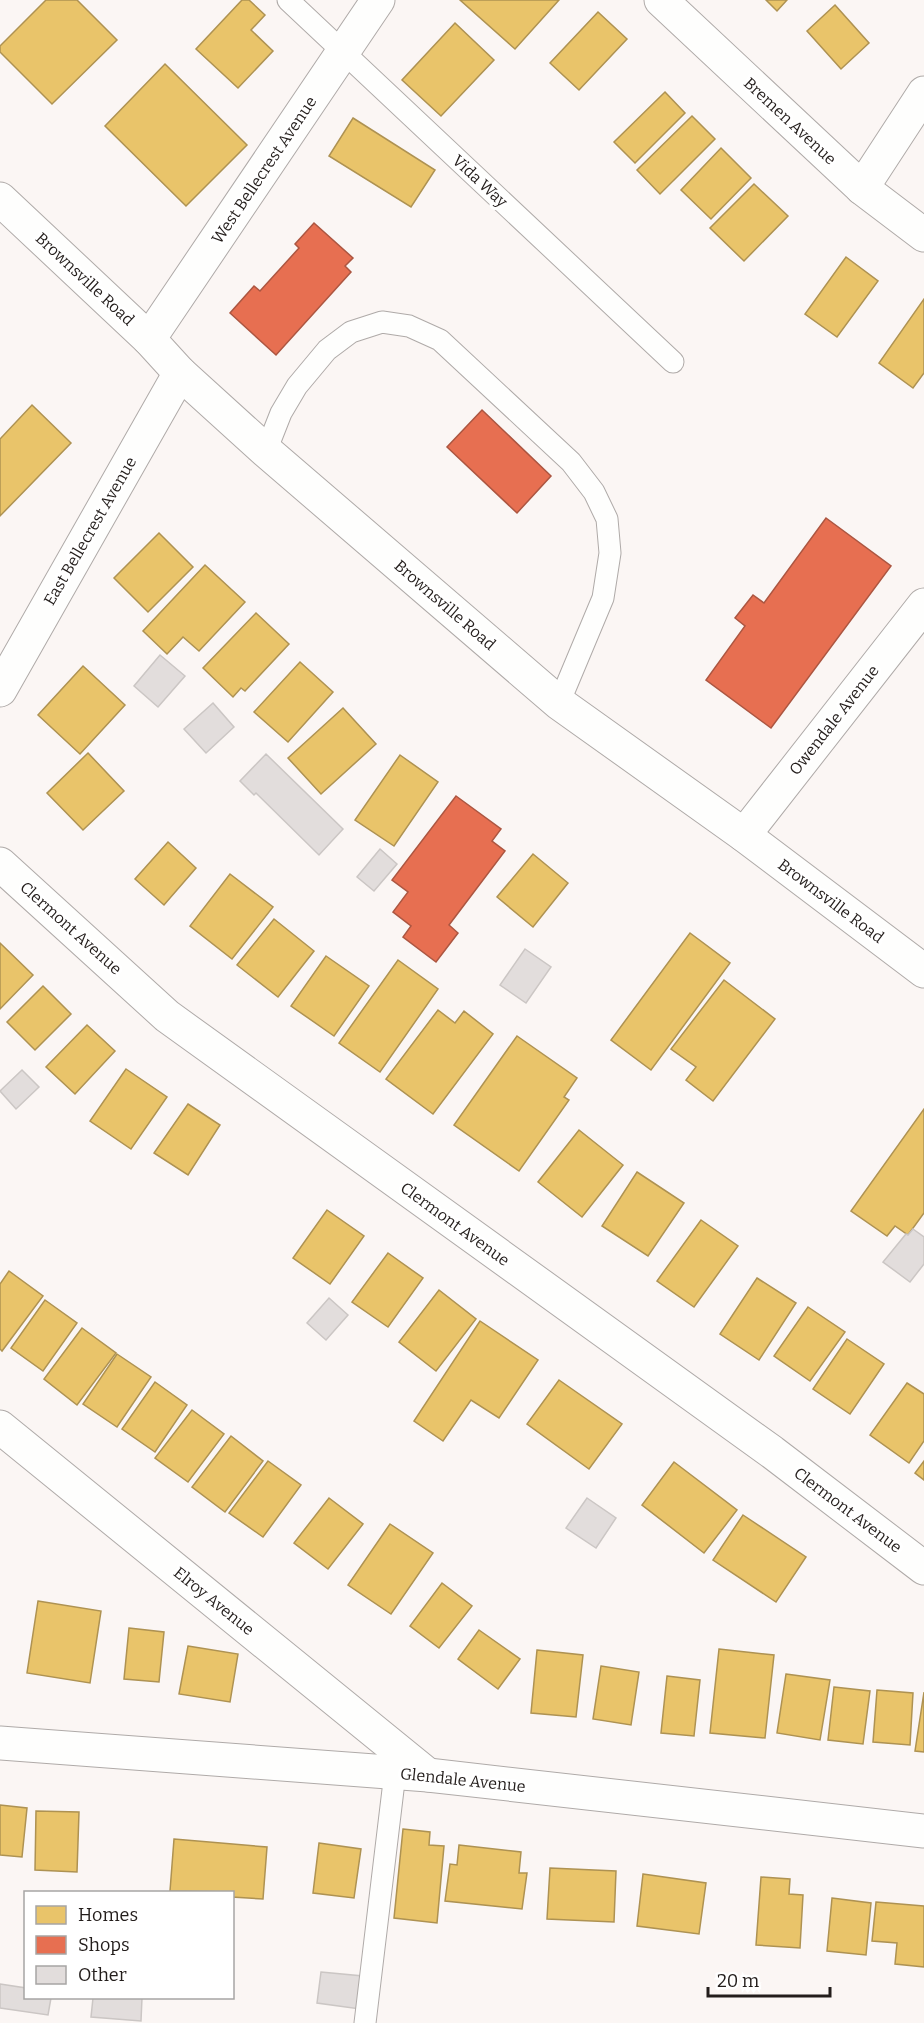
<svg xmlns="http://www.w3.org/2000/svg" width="924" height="2023" viewBox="0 0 924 2023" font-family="Bitter,serif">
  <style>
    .homes { fill: #e9c46a; stroke: #ae9252; stroke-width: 1.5 }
    .shops { fill: #e76f51; stroke: #ac5641; stroke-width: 1.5 }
    .building { fill: #e2dddc; stroke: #cbc6c4; stroke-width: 1.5 }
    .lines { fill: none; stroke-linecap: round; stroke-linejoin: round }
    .lane-casing { stroke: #afaaa8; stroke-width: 23 }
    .street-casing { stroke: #afaaa8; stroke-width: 35 }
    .secondary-casing { stroke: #afaaa8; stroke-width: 35 }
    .lane { stroke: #fefefd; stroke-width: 21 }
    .street { stroke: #fefefd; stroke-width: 33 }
    .secondary { stroke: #fefefd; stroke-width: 33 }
    .labels { text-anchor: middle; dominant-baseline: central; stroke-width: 6; stroke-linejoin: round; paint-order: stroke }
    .street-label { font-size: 16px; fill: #231d1b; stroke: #fff }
  </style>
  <rect width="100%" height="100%" fill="#fbf6f4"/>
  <g class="homes">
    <polygon points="46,0 77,0 117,40 52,104 0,52 0,46"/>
    <polygon points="242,0 249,0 265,15 251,30 273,51 238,88 196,49"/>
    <polygon points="460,0 559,0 515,49"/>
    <polygon points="766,0 787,0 777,11"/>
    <polygon points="835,5 869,43 841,69 807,31"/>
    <polygon points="598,12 627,39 579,90 550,63"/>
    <polygon points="455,23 494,60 441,116 402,80"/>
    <polygon points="165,64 247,145 186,206 105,126"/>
    <polygon points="665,92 685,113 635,163 614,142"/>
    <polygon points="692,116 715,139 660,194 637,170"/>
    <polygon points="353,118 435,170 411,207 329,156"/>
    <polygon points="721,148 751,178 711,219 681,190"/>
    <polygon points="754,184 788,216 744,261 710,228"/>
    <polygon points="846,257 878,281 837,337 805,314"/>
    <polygon points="924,299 924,373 913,388 879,363"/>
    <polygon points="32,405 71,443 0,516 0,439"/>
    <polygon points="159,533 193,567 148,612 114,578"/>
    <polygon points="205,565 245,602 199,651 183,637 167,654 143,631"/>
    <polygon points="256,613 289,644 245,691 241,688 233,697 203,668"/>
    <polygon points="300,662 333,692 288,742 254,712"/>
    <polygon points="83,666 125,705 80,754 38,715"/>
    <polygon points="343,708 376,744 321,794 288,758"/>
    <polygon points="88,753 124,791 83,830 47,793"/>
    <polygon points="400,755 438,782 394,846 355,820"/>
    <polygon points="168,842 196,868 164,905 135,879"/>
    <polygon points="533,854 568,883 533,927 497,897"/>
    <polygon points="230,874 273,907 232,959 190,926"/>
    <polygon points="274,919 314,951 278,997 237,965"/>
    <polygon points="690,933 730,963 651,1070 611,1040"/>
    <polygon points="0,943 33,975 0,1009"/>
    <polygon points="326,956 369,986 334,1036 291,1006"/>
    <polygon points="398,960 438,989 380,1072 339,1043"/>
    <polygon points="724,980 775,1019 713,1101 686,1080 696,1067 671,1049"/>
    <polygon points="43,986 71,1014 35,1050 7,1022"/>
    <polygon points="438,1010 455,1023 464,1011 493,1034 433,1114 386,1079"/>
    <polygon points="87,1025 115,1051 75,1094 46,1067"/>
    <polygon points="517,1036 577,1078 564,1097 569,1100 519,1171 454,1125"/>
    <polygon points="126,1069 167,1097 131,1149 90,1121"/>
    <polygon points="188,1104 220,1125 188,1175 154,1153"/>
    <polygon points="924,1109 924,1213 908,1235 895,1226 887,1236 851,1211"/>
    <polygon points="579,1130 623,1165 582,1217 538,1182"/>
    <polygon points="637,1172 684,1203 648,1256 602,1226"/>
    <polygon points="327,1210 364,1236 330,1284 293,1258"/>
    <polygon points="701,1220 738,1246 694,1307 657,1281"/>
    <polygon points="388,1253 423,1278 388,1327 352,1302"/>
    <polygon points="9,1271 43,1296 2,1351 0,1349 0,1284"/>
    <polygon points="757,1278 796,1303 759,1360 720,1334"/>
    <polygon points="439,1290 476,1319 436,1371 399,1342"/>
    <polygon points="45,1300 77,1323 43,1371 11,1348"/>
    <polygon points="808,1307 845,1332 810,1381 774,1356"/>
    <polygon points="480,1321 538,1360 499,1418 471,1400 443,1441 414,1421"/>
    <polygon points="82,1328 116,1353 77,1405 44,1379"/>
    <polygon points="847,1339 884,1364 850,1414 813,1389"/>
    <polygon points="117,1354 151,1377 117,1427 83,1404"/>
    <polygon points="559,1380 622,1424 589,1469 527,1424"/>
    <polygon points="155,1382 187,1405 155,1452 122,1429"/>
    <polygon points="907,1383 924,1394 924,1441 909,1463 870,1435"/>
    <polygon points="192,1410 224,1434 188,1482 155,1458"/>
    <polygon points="231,1436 263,1461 225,1512 192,1487"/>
    <polygon points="268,1461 301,1485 263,1537 229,1513"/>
    <polygon points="924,1461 924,1480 915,1473"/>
    <polygon points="674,1462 737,1510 704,1553 642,1505"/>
    <polygon points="329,1498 363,1524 328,1569 294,1543"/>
    <polygon points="743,1515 806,1557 776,1602 713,1560"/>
    <polygon points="390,1524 433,1553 391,1614 348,1585"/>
    <polygon points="442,1583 472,1606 439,1648 410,1626"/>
    <polygon points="38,1601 101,1611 90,1683 27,1673"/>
    <polygon points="129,1628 164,1632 159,1682 124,1679"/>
    <polygon points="479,1630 520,1659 498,1689 458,1659"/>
    <polygon points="188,1646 238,1654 230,1702 179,1694"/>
    <polygon points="719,1649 774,1655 765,1738 710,1733"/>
    <polygon points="537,1650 583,1655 576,1717 531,1713"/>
    <polygon points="601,1666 639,1672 631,1725 593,1719"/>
    <polygon points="786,1674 830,1680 820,1740 777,1733"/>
    <polygon points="667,1676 700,1680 694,1736 661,1733"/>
    <polygon points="834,1687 870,1691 863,1744 828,1740"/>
    <polygon points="877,1690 913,1693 910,1745 873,1742"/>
    <polygon points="924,1692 924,1752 915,1751"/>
    <polygon points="0,1805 27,1808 22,1857 0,1855"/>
    <polygon points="36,1811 79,1812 77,1872 35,1870"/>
    <polygon points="403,1829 430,1832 429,1845 444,1846 437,1923 394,1918"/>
    <polygon points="174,1839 267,1847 263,1899 232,1897 232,1892 170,1891"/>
    <polygon points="319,1843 361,1849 354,1898 313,1893"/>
    <polygon points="459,1845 521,1852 519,1873 527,1873 522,1909 445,1901 450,1864 457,1865"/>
    <polygon points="550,1868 616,1871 614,1922 547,1919"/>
    <polygon points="643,1874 706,1883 699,1934 637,1926"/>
    <polygon points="761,1877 790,1879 789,1894 803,1895 800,1948 756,1945"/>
    <polygon points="832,1898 871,1903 866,1955 827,1951"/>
    <polygon points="876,1902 924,1906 924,1967 895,1964 897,1943 872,1941"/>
  </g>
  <g class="shops">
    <polygon points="314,223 353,258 345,266 351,272 276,355 230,313 254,286 260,291 299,248 295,244"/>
    <polygon points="482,410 551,476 517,513 447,447"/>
    <polygon points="826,518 891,566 771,728 706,680 745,626 735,618 753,595 764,603"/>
    <polygon points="456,796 501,829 492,841 505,851 449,925 458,933 436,962 403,937 411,926 393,912 408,892 392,880"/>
  </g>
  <g class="building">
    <polygon points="160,655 185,676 158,707 134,686"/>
    <polygon points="213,703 234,727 206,753 184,729"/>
    <polygon points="266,754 343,829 319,855 256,793 254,795 240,781"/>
    <polygon points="380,849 397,864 374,891 357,877"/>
    <polygon points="525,949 551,967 526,1003 500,985"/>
    <polygon points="22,1070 39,1087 16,1109 0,1091"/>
    <polygon points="913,1229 924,1237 924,1264 910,1282 883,1262 906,1234 908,1235"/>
    <polygon points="329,1298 348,1315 326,1340 307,1323"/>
    <polygon points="587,1498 616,1518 596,1548 566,1528"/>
    <polygon points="321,1972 363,1976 360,2009 317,2003"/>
    <polygon points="0,1984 26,1988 26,1998 51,1998 48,2015 0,2008"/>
    <polygon points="93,1998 142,1998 141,2021 91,2017"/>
  </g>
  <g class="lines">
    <defs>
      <g id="lane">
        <polyline points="288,0 673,362"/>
        <polyline points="266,451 281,413 297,386 327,350 351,332 382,322 409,326 440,340 571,462 594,492 607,519 610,553 603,598 559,703"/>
        <polyline points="365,2023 395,1773"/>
      </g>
      <g id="street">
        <polyline points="661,0 862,188 924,235"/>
        <polyline points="862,188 924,93"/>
        <polyline points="149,339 378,0"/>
        <polyline points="0,690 180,373"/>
        <polyline points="744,835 924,605"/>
        <polyline points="0,864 167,1016 772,1452 924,1568"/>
        <polyline points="0,1427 428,1775"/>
        <polyline points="0,1743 428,1775 924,1831"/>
      </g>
      <polyline id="secondary" points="0,199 149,339 180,373 266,451 559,703 744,835 924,971"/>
    </defs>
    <use href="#lane" class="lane-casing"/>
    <use href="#street" class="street-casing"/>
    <use href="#secondary" class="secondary-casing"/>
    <use href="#lane" class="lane"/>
    <use href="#street" class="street"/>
    <use href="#secondary" class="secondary"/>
  </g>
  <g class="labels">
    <g class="street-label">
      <text transform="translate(790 121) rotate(43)">Bremen Avenue</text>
      <text transform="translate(264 170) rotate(-56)">West Bellecrest Avenue</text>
      <text transform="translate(480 181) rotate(43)">Vida Way</text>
      <text transform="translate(85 279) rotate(43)">Brownsville Road</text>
      <text transform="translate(90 531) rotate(-60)">East Bellecrest Avenue</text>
      <text transform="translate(445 605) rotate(41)">Brownsville Road</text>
      <text transform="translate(834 720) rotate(-52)">Owendale Avenue</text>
      <text transform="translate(831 901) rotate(37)">Brownsville Road</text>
      <text transform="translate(71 928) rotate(42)">Clermont Avenue</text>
      <text transform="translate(455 1224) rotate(36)">Clermont Avenue</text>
      <text transform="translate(848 1510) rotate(37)">Clermont Avenue</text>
      <text transform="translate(214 1601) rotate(39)">Elroy Avenue</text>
      <text transform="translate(463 1780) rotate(6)">Glendale Avenue</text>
    </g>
  </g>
  <rect x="24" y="1891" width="210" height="108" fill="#ffffff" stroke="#a7a5a4" stroke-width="1.5"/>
  <rect x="36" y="1906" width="30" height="18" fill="#e9c46a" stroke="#a7a5a4" stroke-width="1.5"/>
  <text x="78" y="1921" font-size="18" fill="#231d1b">Homes</text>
  <rect x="36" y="1936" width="30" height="18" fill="#e76f51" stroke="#a7a5a4" stroke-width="1.5"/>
  <text x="78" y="1951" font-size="18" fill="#231d1b">Shops</text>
  <rect x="36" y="1966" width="30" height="18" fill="#e2dddc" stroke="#a7a5a4" stroke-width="1.5"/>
  <text x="78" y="1981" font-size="18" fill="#231d1b">Other</text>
  <path d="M708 1987v9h122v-9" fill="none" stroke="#231d1b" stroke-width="3"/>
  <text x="717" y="1987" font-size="18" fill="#231d1b" stroke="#ffffff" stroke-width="4.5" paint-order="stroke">20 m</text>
</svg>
